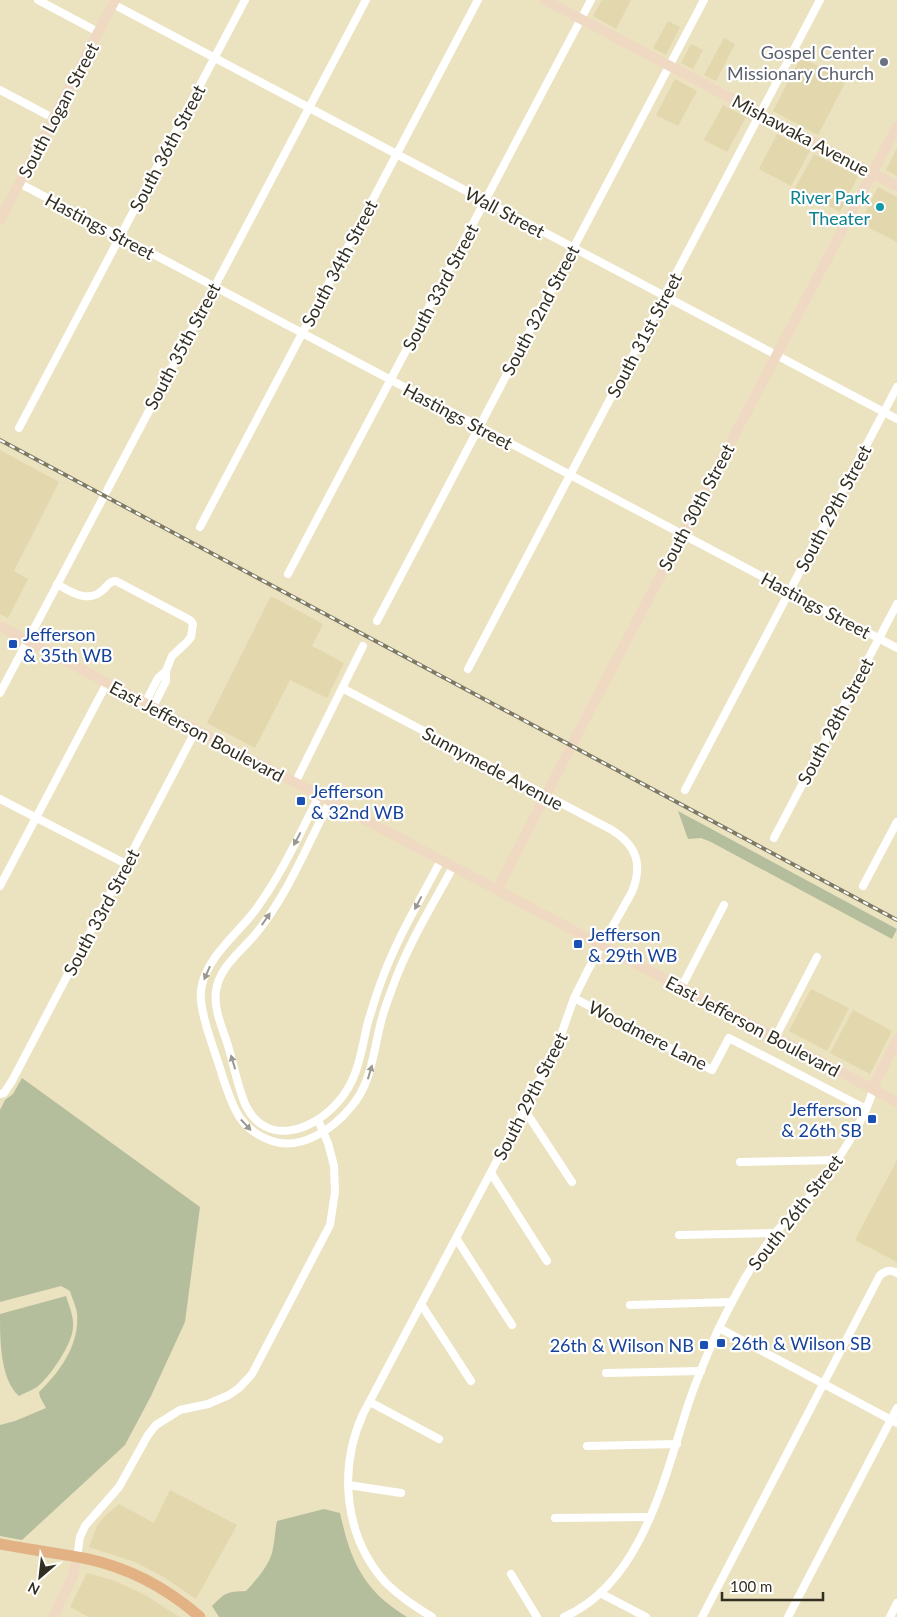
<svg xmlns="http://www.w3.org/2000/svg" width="897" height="1617" viewBox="0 0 897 1617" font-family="Lato,sans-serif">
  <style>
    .built { fill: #e2d7ad }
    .green { fill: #b5be9c }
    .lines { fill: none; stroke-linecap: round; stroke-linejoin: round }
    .street { stroke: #fff; stroke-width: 8 }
    .secondary { stroke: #f0d9c2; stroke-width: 10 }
    .primary { stroke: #e2b285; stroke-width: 11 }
    .rail-casing { stroke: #7e7963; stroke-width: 4 }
    .rail { stroke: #fff; stroke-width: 2; stroke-dasharray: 5.5; stroke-linecap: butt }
    .oneway { fill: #989790 }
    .worship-dot { fill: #6b7280; stroke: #fff; stroke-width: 2 }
    .culture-dot { fill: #0f9aa8; stroke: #fff; stroke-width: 2 }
    .transit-dot { fill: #1a4fb4; stroke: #fff; stroke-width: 2 }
    .labels { text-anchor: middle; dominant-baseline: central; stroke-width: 4.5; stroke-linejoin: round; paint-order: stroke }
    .worship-label { font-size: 18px; fill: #5b616d; stroke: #fff; text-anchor: end }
    .street-label { font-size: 18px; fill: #322f21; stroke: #fff }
    .culture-label { font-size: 18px; fill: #0d838f; stroke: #fff; text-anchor: end }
    .transit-label { font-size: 18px; fill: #164399; stroke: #fff; text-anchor: start }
  </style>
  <rect width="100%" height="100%" fill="#ebe2c0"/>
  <g class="built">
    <polygon points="602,0 631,0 616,29 593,16"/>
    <polygon points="668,21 680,27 666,55 653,48"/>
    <polygon points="724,38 735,44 716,81 704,75"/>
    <polygon points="691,44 703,50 693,69 681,63"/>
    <polygon points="801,57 846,81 818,135 773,111"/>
    <polygon points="675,79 697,91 678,126 656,115"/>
    <polygon points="723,105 746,117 727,152 704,140"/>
    <polygon points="777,134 810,151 791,186 759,169"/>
    <polygon points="897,148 897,176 886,170"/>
    <polygon points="814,154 858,176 840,212 795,188"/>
    <polygon points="878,187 897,197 897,242 860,223"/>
    <polygon points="0,450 59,482 14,571 28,579 8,618 0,614"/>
    <polygon points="271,596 323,624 312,646 344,663 327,698 290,680 255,748 207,723"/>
    <polygon points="811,989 849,1008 827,1051 789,1031"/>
    <polygon points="853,1010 892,1031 870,1074 830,1053"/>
    <polygon points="897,1160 897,1262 855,1240"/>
    <polygon points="170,1490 237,1525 196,1599 164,1577 135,1562 89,1547 97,1526 103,1518 119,1504 154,1523"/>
    <polygon points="87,1573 115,1581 147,1596 179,1617 89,1617 70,1607"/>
  </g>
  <g class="green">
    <polygon points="678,811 897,929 892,939 711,842 701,838 688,839"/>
    <path d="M22,1078L200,1207L185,1322L151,1396L125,1445L22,1540L0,1536V1425L15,1421L46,1408L40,1397L39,1392C60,1372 80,1344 77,1313C76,1306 72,1298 70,1291L61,1286L0,1302V1110L5,1100L13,1094Z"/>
    <path d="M66,1296C69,1306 74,1317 73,1327C73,1343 50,1377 37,1387C32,1390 25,1393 19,1396C0,1380 0,1338 0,1314Z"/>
    <path d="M324,1509L340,1513C351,1562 363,1590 407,1617H219L212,1606C226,1592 226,1592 246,1591C256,1580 271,1564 273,1548C275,1539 275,1530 277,1521Z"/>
  </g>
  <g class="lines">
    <g class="street">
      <polyline points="38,0 98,32"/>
      <polyline points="113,4 897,419"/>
      <polyline points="0,90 53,118"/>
      <polyline points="19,183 897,648"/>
      <polyline points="19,428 245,0"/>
      <polyline points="200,527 478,0"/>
      <polyline points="288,574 591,0"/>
      <path d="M57,584C72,593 89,604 104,589C108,585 110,581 116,581L190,620L193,624L191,637L187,642L172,656L166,671L158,678L145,703"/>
      <polyline points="377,621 704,0"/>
      <polyline points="468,669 820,0"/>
      <path d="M342,688L612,830C637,846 643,864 632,892L588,970L574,998L556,1049L363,1414C338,1469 344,1537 386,1583C400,1597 416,1607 432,1617"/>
      <polyline points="0,693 366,0"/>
      <polyline points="153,707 166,681 166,671"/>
      <polyline points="295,783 363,646"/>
      <polyline points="685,790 897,387"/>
      <path d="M319,796C303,827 288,861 269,890C263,899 257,909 249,918C231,939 205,961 201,990C198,1011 217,1056 223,1078C233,1108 240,1130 272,1141C301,1151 333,1129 351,1107C371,1084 373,1054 380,1026C383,1012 388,999 393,986C408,944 432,906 453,867"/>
      <polyline points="0,799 126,864"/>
      <path d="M330,801C307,846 286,898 254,936C239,953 219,968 216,991C213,1010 224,1031 229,1049C234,1067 238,1087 245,1104C266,1148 313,1131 338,1102C359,1079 361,1050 368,1022C372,1009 376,995 381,982C396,940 420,900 441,860"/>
      <polyline points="774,838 897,604"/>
      <polyline points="0,886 107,683"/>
      <polyline points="863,886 897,822"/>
      <polyline points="681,988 724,905"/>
      <polyline points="574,998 712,1070 729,1038 866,1109"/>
      <polyline points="775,1038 817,957"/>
      <polyline points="0,1094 4,1093 12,1081 196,730"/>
      <polyline points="524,1109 572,1182"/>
      <polyline points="740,1162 837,1160"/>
      <polyline points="491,1173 547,1261"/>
      <polyline points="679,1235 775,1233"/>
      <polyline points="456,1238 512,1325"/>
      <polyline points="421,1304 471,1381"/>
      <polyline points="630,1305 732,1302"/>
      <polyline points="719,1328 897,1423"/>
      <polyline points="606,1373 701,1371"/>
      <polyline points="370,1402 439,1439"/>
      <polyline points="587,1446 677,1444"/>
      <polyline points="348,1485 401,1493"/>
      <polyline points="555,1518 650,1517"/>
      <polyline points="77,1557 80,1537 85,1526 119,1487 148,1435 156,1425 180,1410 208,1404 229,1395 239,1388 252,1374 330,1225 335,1192 334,1166 328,1143 318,1120"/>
      <polyline points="511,1574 537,1617"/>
      <polyline points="600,1593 646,1617"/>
      <path d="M564,1617C643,1583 665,1475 689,1402C697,1378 707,1355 717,1332C734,1297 752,1262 777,1231C788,1218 801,1206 813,1193C833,1169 866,1119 873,1089"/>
      <path d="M702,1617L880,1275C886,1271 890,1269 897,1273"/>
      <polyline points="788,1617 897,1408"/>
      <polyline points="890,1617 897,1603"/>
    </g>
    <g class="secondary">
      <polyline points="545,0 897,186"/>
      <polyline points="0,220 115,0"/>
      <polyline points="0,626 897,1102"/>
      <polyline points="497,890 569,750 897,126"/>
      <polyline points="873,1089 877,1079 897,1040"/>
      <polyline points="53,1617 73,1576 77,1557"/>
    </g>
    <path class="primary" d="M0,1544C29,1550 59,1553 88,1559C129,1568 168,1589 200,1617"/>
    <defs>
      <polyline id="rail" points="0,440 897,920"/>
    </defs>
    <use href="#rail" class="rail-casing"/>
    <use href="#rail" class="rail"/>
  </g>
  <defs><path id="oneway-solid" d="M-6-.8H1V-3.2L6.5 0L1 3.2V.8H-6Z" transform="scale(1.25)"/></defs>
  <g class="oneway">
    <use href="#oneway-solid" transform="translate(297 839) rotate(118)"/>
    <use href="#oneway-solid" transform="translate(418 903) rotate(118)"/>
    <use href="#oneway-solid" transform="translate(266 919) rotate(-55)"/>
    <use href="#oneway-solid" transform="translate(207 973) rotate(114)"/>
    <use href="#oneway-solid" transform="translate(233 1062) rotate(-107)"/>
    <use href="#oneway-solid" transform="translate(370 1072) rotate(-73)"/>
    <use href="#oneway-solid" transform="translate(246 1125) rotate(47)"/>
  </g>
  <circle class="worship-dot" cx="884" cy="62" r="5"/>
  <circle class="culture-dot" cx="880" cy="207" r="5"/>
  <g class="transit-dot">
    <rect x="8" y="639" width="10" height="10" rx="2.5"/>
    <rect x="296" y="796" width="10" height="10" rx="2.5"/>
    <rect x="573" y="939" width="10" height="10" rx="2.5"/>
    <rect x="867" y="1114" width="10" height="10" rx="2.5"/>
    <rect x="716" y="1338" width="10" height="10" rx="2.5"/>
    <rect x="699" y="1340" width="10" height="10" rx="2.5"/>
  </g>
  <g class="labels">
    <g class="worship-label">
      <text x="874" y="52">Gospel Center<tspan x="874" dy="21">Missionary Church</tspan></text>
    </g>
    <g class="street-label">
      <text transform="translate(58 110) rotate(-62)">South Logan Street</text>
      <text transform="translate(801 135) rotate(28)">Mishawaka Avenue</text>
      <text transform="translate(167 148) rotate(-62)">South 36th Street</text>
      <text transform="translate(505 212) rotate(28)">Wall Street</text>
      <text transform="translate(100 226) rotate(28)">Hastings Street</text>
      <text transform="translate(339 263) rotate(-62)">South 34th Street</text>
      <text transform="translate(440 287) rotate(-62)">South 33rd Street</text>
      <text transform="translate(540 310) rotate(-62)">South 32nd Street</text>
      <text transform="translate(644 335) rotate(-62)">South 31st Street</text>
      <text transform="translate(182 346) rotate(-62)">South 35th Street</text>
      <text transform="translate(458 416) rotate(28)">Hastings Street</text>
      <text transform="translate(696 507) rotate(-62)">South 30th Street</text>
      <text transform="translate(833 508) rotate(-62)">South 29th Street</text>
      <text transform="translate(816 605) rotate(28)">Hastings Street</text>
      <text transform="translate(835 721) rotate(-62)">South 28th Street</text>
      <text transform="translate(197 731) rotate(28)">East Jefferson Boulevard</text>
      <text transform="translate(493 768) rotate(28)">Sunnymede Avenue</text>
      <text transform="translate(101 912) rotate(-62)">South 33rd Street</text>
      <text transform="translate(753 1026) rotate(28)">East Jefferson Boulevard</text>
      <text transform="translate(648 1035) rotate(27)">Woodmere Lane</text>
      <text transform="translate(530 1096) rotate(-63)">South 29th Street</text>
      <text transform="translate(795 1212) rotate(-52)">South 26th Street</text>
    </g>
    <g class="culture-label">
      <text x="870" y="197">River Park<tspan x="870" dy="21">Theater</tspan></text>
    </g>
    <g class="transit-label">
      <text x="23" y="634">Jefferson<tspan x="23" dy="21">&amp; 35th WB</tspan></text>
      <text x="311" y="791">Jefferson<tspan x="311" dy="21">&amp; 32nd WB</tspan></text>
      <text x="588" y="934">Jefferson<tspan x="588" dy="21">&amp; 29th WB</tspan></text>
      <text x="862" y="1109" text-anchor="end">Jefferson<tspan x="862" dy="21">&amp; 26th SB</tspan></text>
      <text x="731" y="1343">26th &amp; Wilson SB</text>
      <text x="694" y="1345" text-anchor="end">26th &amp; Wilson NB</text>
    </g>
  </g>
  <g transform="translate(40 1577) rotate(208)" stroke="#ffffff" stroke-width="4" paint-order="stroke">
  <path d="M0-4L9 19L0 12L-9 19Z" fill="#322f21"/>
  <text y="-8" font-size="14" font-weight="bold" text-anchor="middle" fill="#322f21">N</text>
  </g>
  <path d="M722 1592v8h101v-8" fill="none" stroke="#322f21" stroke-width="2.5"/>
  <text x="730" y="1592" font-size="15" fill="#322f21" stroke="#ffffff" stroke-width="4" paint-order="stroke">100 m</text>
</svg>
